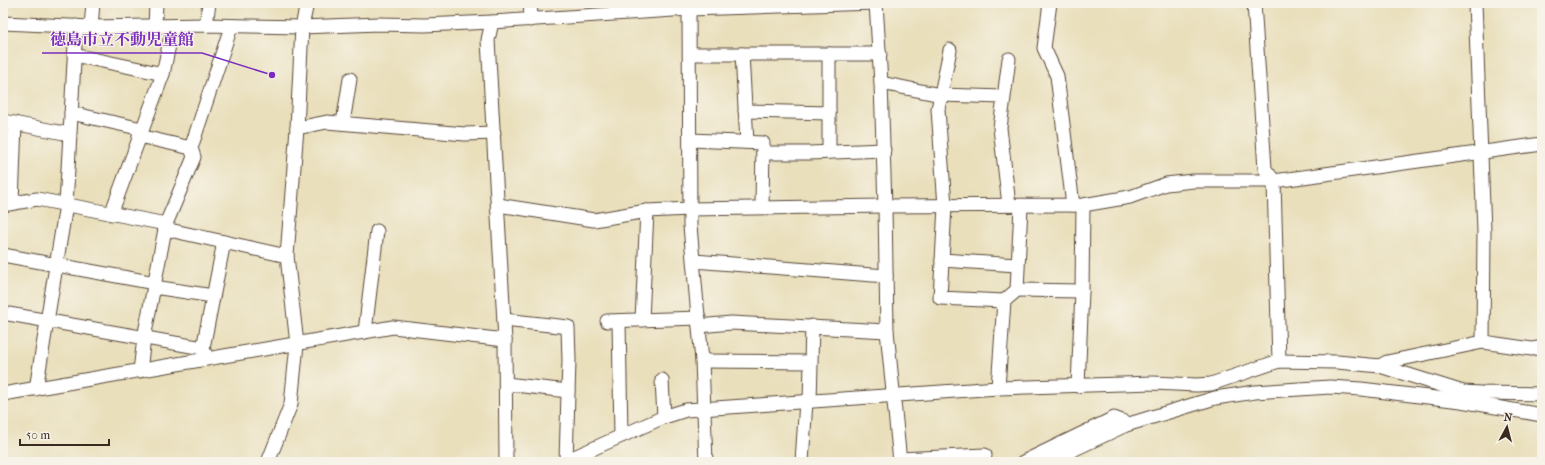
<svg xmlns="http://www.w3.org/2000/svg" width="1545" height="465" viewBox="0 0 1545 465" font-family="'IM FELL French Canon','Noto Serif JP',serif">
  <style>
    .lines { fill: none; stroke-linecap: round; stroke-linejoin: round }
    .minor-casing { stroke: #554536; stroke-width: 15 }
    .minor { stroke: #fff; stroke-width: 13 }
    .leader { fill: none; stroke: #7b2cbf; stroke-width: 1.5 }
    .callout-dot { fill: #7b2cbf; stroke: #f7f3e8; stroke-width: 1.5 }
    .callout-label { font-size: 16px; text-anchor: middle; font-weight: bold; fill: #7b2cbf; stroke: #f7f3e8; stroke-width: 3; stroke-linejoin: round; paint-order: stroke }
  </style>
  <rect width="100%" height="100%" fill="#f7f3e8"/>
  <filter id="ink" filterUnits="userSpaceOnUse"><feTurbulence type="fractalNoise" baseFrequency=".025" numOctaves="2"/><feDisplacementMap in="SourceGraphic" scale="8" xChannelSelector="R" yChannelSelector="G"/><feConvolveMatrix kernelMatrix="1 2 1 2 8 2 1 2 1" color-interpolation-filters="sRGB"/></filter>
  <filter id="wash" filterUnits="userSpaceOnUse"><feTurbulence type="fractalNoise" baseFrequency=".012" numOctaves="4" result="noise"/><feDisplacementMap in="SourceGraphic" scale="16" xChannelSelector="R" yChannelSelector="G"/><feGaussianBlur stdDeviation="0.9" result="paint"/><feColorMatrix in="noise" values="0 0 0 0 0 0 0 0 0 0 0 0 0 0 0 0 0 1.4 0 .05"/><feComposite in="paint" operator="in"/></filter>
  <g filter="url(#wash)">
    <rect width="100%" height="100%" fill="#e9dfbb"/>
  </g>
  <g filter="url(#ink)">
    <g class="lines">
      <defs>
        <g id="minor">
          <polyline points="876,3 881,83 885,206 887,331 900,462"/>
          <polyline points="1050,3 1044,48 1057,76 1073,205"/>
          <polyline points="1254,3 1265,169 1274,181 1279,361"/>
          <polyline points="1475,3 1484,231 1483,342"/>
          <polyline points="689,9 690,226 702,361 706,462"/>
          <polyline points="530,20 531,3"/>
          <polyline points="492,22 488,40 505,340 506,462"/>
          <polyline points="3,23 91,27 206,25 302,27 379,24 424,25 492,22 689,9 875,3"/>
          <polyline points="206,25 209,3"/>
          <polyline points="91,27 93,3"/>
          <polyline points="155,27 156,3"/>
          <polyline points="950,50 938,109 945,206 940,298 1004,301"/>
          <polyline points="690,54 880,54"/>
          <polyline points="742,54 747,142"/>
          <polyline points="74,55 163,74"/>
          <polyline points="1009,59 1000,128 1009,205"/>
          <polyline points="881,83 941,95 1003,97"/>
          <polyline points="745,111 829,113"/>
          <polyline points="71,113 142,129"/>
          <polyline points="3,121 69,134"/>
          <polyline points="343,123 350,79"/>
          <polyline points="297,128 327,122 465,134 494,133"/>
          <polyline points="139,136 191,148"/>
          <polyline points="690,140 763,143 762,207"/>
          <polyline points="829,152 829,54"/>
          <polyline points="763,153 809,153 884,150"/>
          <polyline points="12,203 15,123"/>
          <polyline points="3,205 37,199 166,224"/>
          <polyline points="498,205 594,220 647,211 690,209 885,206 1083,205 1130,197 1166,184 1193,181 1274,181 1542,144"/>
          <polyline points="111,214 163,74 173,26"/>
          <polyline points="165,229 287,256"/>
          <polyline points="3,255 155,283"/>
          <polyline points="942,260 1017,265"/>
          <polyline points="694,261 886,276"/>
          <polyline points="154,287 213,296"/>
          <polyline points="1017,290 1082,291"/>
          <polyline points="3,313 203,348"/>
          <polyline points="504,320 568,327 569,360 566,461"/>
          <polyline points="642,320 647,211"/>
          <polyline points="607,321 699,318"/>
          <polyline points="619,321 621,436"/>
          <polyline points="699,326 731,323 887,331"/>
          <polyline points="365,332 377,231"/>
          <polyline points="206,356 203,348 224,242"/>
          <polyline points="702,361 810,362"/>
          <polyline points="1380,366 1387,362 1483,342 1532,349 1542,347"/>
          <polyline points="140,371 144,338 166,224 194,157 191,148 231,27"/>
          <polyline points="662,380 664,417"/>
          <polyline points="506,384 568,391"/>
          <polyline points="1078,386 1082,291 1083,205"/>
          <polyline points="998,388 1004,301 1017,290 1021,206"/>
          <polyline points="36,389 66,205 76,26"/>
          <polyline points="3,394 393,327 505,340"/>
          <polyline points="810,401 812,326"/>
          <polyline points="899,459 985,455 984,462"/>
          <polyline points="268,462 291,404 297,344 287,256 297,128 302,27 307,3"/>
          <polyline points="563,462 664,417 686,410 998,388 1153,383 1197,385 1211,384 1279,361 1337,362 1380,366 1463,392 1481,393 1542,394"/>
          <polyline points="802,462 806,401"/>
          <polyline points="1023,462 1114,418 1122,421 1126,425"/>
          <polyline points="1047,462 1126,425 1215,398 1255,392 1330,387 1361,389 1461,401 1542,415"/>
        </g>
      </defs>
      <use href="#minor" class="minor-casing"/>
      <use href="#minor" class="minor"/>
    </g>
  </g>
  <path class="leader" d="M272 75L202 53H42"/>
  <circle class="callout-dot" cx="272" cy="75" r="4"/>
  <g class="callout-label">
    <text x="122" y="45">徳島市立不動児童館</text>
  </g>
  <rect width="1545" height="465" fill="none" stroke="#f7f3e8" stroke-width="16"/>
  <g transform="translate(1507 427) rotate(7)" stroke="#f7f3e8" stroke-width="3" paint-order="stroke">
  <path d="M0-3L7 15L0 10L-7 15Z" fill="#3b2a1e"/>
  <text y="-6" font-size="11" font-weight="bold" text-anchor="middle" fill="#3b2a1e">N</text>
  </g>
  <path d="M20 439v6h89v-6" fill="none" stroke="#3b2a1e" stroke-width="2"/>
  <text x="26" y="439" font-size="12" fill="#3b2a1e" stroke="#f7f3e8" stroke-width="3" paint-order="stroke">50 m</text>
</svg>
